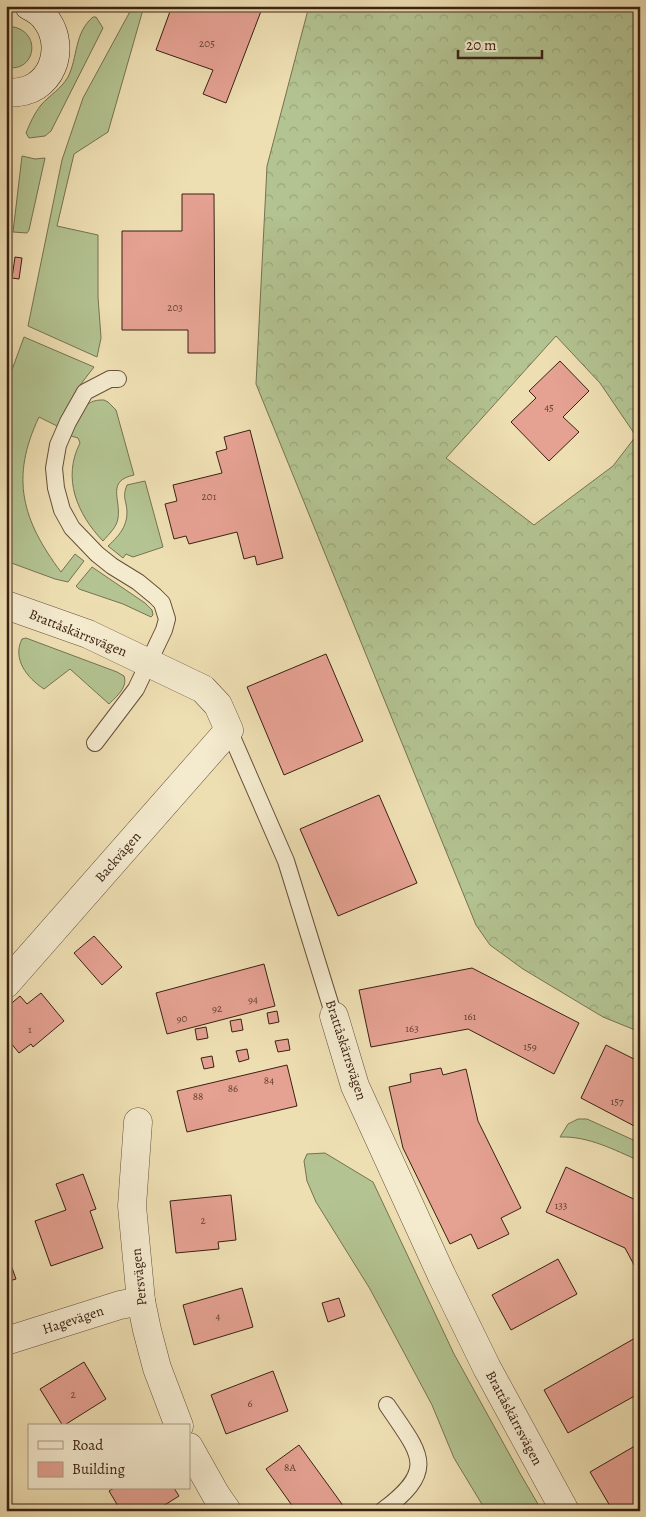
<svg xmlns="http://www.w3.org/2000/svg" width="646" height="1517" viewBox="0 0 646 1517" font-family="Alegreya,serif">
  <style>
    .grass { fill: #b3c391; stroke: #767252 }
    .forest { fill: url(#forest-crowns); stroke: #767252; fill-rule: evenodd }
    .building { fill: #e5a192; stroke: #3a2113 }
    .lines { fill: none; stroke-linecap: round; stroke-linejoin: round }
    .lane-casing { stroke: #67503b; stroke-width: 18 }
    .street-casing { stroke: #67503b; stroke-width: 29 }
    .secondary-casing { stroke: #3a2113; stroke-width: 29 }
    .lane { stroke: #f4eace; stroke-width: 16 }
    .street { stroke: #f4eace; stroke-width: 28 }
    .secondary { stroke: #f4eace; stroke-width: 28 }
    .labels { text-anchor: middle; dominant-baseline: central; stroke-width: 4; stroke-linejoin: round; paint-order: stroke }
    .number-label { font-size: 11px; fill: #654133 }
    .street-label { font-size: 14px; fill: #3a2113; stroke: #f4eace }
  </style>
  <defs>
    <pattern id="forest-crowns" width="20" height="18" patternUnits="userSpaceOnUse" patternTransform="scale(1.25)"><rect width="20" height="18" fill="#b3c391"/><path d="M2 6a3 3 0 1 1 6 0M12 15a3 3 0 1 1 6 0" fill="none" stroke="#9ba77c"/></pattern>
  </defs>
  <rect width="100%" height="100%" fill="#eedfb3"/>
  <filter id="stains"><feTurbulence type="fractalNoise" baseFrequency=".004" numOctaves="4"/><feColorMatrix values="0 0 0 0 .2 0 0 0 0 .09 0 0 0 0 .02 0 0 0 .5 -.17"/></filter>
  <radialGradient id="worn" r=".72"><stop offset=".6" stop-color="#630" stop-opacity="0"/><stop offset="1" stop-color="#630" stop-opacity=".3"/></radialGradient>
  <g class="grass">
    <polygon points="133,6 144,6 108,132 74,154 57,226 98,235 98,297 101,338 97,357 28,326 62,160 83,98"/>
    <path d="M93,17H96L103,28L51,131L45,136L29,138L26,133C30,123 34,114 41,105C50,95 61,89 68,77C78,57 74,33 93,17Z"/>
    <path d="M14,27C43,34 34,74 6,67V28Z"/>
    <polygon points="22,156 35,159 45,158 29,230 27,233 13,232"/>
    <path d="M24,337L94,367L77,389L57,426L39,417C10,478 22,520 61,572L75,554L84,561L68,582L55,579L6,561V386Z"/>
    <path d="M104,400L108,402L116,410L134,475C106,481 121,499 118,518C117,527 109,534 103,541C77,514 62,478 80,443L78,438L71,436V433C79,416 82,399 104,400Z"/>
    <path d="M145,481L163,547L133,557L126,554L123,558L108,546C121,534 130,523 126,504C124,496 124,493 127,485Z"/>
    <polygon points="92,567 145,603 152,610 153,615 151,617 123,604 79,589 76,586 77,585"/>
    <path d="M26,638L117,672L124,676C128,687 117,696 109,704L70,669L44,689C27,678 12,659 22,639Z"/>
    <path d="M578,1119H587L640,1143V1161C614,1150 589,1136 560,1137L568,1124Z"/>
    <polygon points="325,1153 373,1182 454,1354 521,1475 542,1511 486,1511 454,1458 432,1405 370,1289 316,1202 307,1181 304,1161 307,1154"/>
  </g>
  <path class="forest" d="M309,6H640V1032L603,1017L523,969L490,945L476,925L256,384L267,166ZM556,336L600,383L636,436L613,466L534,525L446,458Z"/>
  <g class="building">
    <polygon points="172,6 263,6 226,103 203,94 213,70 156,50"/>
    <polygon points="182,194 214,194 215,353 188,353 188,330 122,330 122,231 182,231"/>
    <polygon points="15,257 22,258 19,279 12,278"/>
    <polygon points="560,361 589,391 563,417 579,432 549,461 511,422 536,398 529,391"/>
    <polygon points="250,430 283,558 257,565 255,556 244,559 237,532 189,544 186,536 174,539 165,504 177,501 173,485 222,473 216,452 227,449 224,437"/>
    <polygon points="326,654 363,741 284,775 247,687"/>
    <polygon points="379,795 417,883 338,916 300,829"/>
    <polygon points="94,936 122,967 102,985 74,953"/>
    <polygon points="264,964 275,1006 167,1034 156,993"/>
    <polygon points="472,968 579,1023 554,1074 468,1029 371,1047 359,990"/>
    <polygon points="41,993 64,1021 33,1047 31,1044 19,1053 6,1037 6,1008 20,996 27,1004"/>
    <polygon points="277,1011 279,1022 269,1024 267,1013"/>
    <polygon points="241,1019 243,1030 232,1032 230,1021"/>
    <polygon points="206,1027 208,1038 197,1040 195,1029"/>
    <polygon points="288,1039 290,1050 278,1052 275,1041"/>
    <polygon points="606,1045 640,1062 640,1129 581,1098"/>
    <polygon points="247,1049 249,1059 239,1062 236,1051"/>
    <polygon points="212,1056 214,1067 204,1069 201,1058"/>
    <polygon points="287,1065 297,1106 187,1132 177,1091"/>
    <polygon points="441,1068 443,1075 466,1069 478,1121 521,1208 501,1218 509,1234 478,1249 471,1234 450,1244 403,1148 389,1087 411,1082 410,1074"/>
    <polygon points="566,1167 640,1202 640,1276 625,1248 546,1212"/>
    <polygon points="83,1174 96,1209 90,1211 103,1248 51,1266 35,1221 66,1210 56,1184"/>
    <polygon points="231,1195 236,1240 218,1242 219,1249 176,1253 170,1201"/>
    <polygon points="6,1251 16,1279 6,1282"/>
    <polygon points="558,1259 577,1294 511,1330 492,1295"/>
    <polygon points="242,1288 253,1327 194,1345 183,1305"/>
    <polygon points="339,1298 345,1316 328,1322 322,1303"/>
    <polygon points="637,1337 640,1342 640,1393 568,1433 544,1390"/>
    <polygon points="84,1362 106,1399 63,1426 40,1389"/>
    <polygon points="273,1371 288,1411 226,1434 211,1395"/>
    <polygon points="640,1443 640,1501 623,1511 613,1511 590,1472"/>
    <polygon points="299,1445 347,1511 296,1511 266,1469"/>
    <polygon points="114,1488 174,1488 179,1496 155,1511 121,1511 109,1491"/>
  </g>
  <g class="lines">
    <defs>
      <g id="lane">
        <polyline points="229,730 286,861 334,1016"/>
        <polyline points="95,743 136,689 164,630 167,619 162,603 155,596 138,582 112,566 97,554 72,528 62,510 56,488 54,468 58,445 68,422 85,392 110,379 118,379"/>
        <path d="M382,1511C439,1469 420,1454 387,1405"/>
      </g>
      <g id="street">
        <polyline points="6,605 88,634 203,689 218,705 229,730 6,984"/>
        <polyline points="334,1016 355,1086 442,1276 487,1368 565,1511"/>
        <polyline points="138,1122 132,1206 141,1301 147,1330 157,1368 179,1426"/>
        <polyline points="6,1341 120,1305 141,1301"/>
        <polyline points="189,1447 216,1495 227,1511"/>
      </g>
      <path id="secondary" d="M6,93C17,93 27,92 36,86C65,67 61,20 29,6"/>
    </defs>
    <use href="#lane" class="lane-casing"/>
    <use href="#street" class="street-casing"/>
    <use href="#secondary" class="secondary-casing"/>
    <use href="#lane" class="lane"/>
    <use href="#street" class="street"/>
    <use href="#secondary" class="secondary"/>
  </g>
  <g class="labels">
    <g class="number-label">
      <text x="207" y="43">205</text>
      <text x="175" y="307">203</text>
      <text x="549" y="407">45</text>
      <text x="209" y="496">201</text>
      <text x="253" y="999">94</text>
      <text x="217" y="1008">92</text>
      <text x="470" y="1016">161</text>
      <text x="182" y="1018">90</text>
      <text x="412" y="1028">163</text>
      <text x="30" y="1029">1</text>
      <text x="530" y="1046">159</text>
      <text x="269" y="1080">84</text>
      <text x="233" y="1088">86</text>
      <text x="198" y="1096">88</text>
      <text x="617" y="1101">157</text>
      <text x="561" y="1205">133</text>
      <text x="203" y="1220">2</text>
      <text x="218" y="1316">4</text>
      <text x="73" y="1394">2</text>
      <text x="250" y="1403">6</text>
      <text x="290" y="1467">8A</text>
    </g>
    <g class="street-label">
      <text transform="translate(78 633) rotate(22)">Brattåskärrsvägen</text>
      <text transform="translate(118 857) rotate(-49)">Backvägen</text>
      <text transform="translate(346 1050) rotate(72)">Brattåskärrsvägen</text>
      <text transform="translate(139 1277) rotate(-96)">Persvägen</text>
      <text transform="translate(73 1320) rotate(-18)">Hagevägen</text>
      <text transform="translate(514 1418) rotate(62)">Brattåskärrsvägen</text>
    </g>
  </g>
  <rect width="646" height="1517" fill="none" stroke="#eedfb3" stroke-width="25"/>
  <rect x="8" y="8" width="631" height="1502" fill="none" stroke="#3a2113" stroke-width="2.5"/>
  <rect x="12" y="12" width="621" height="1492" fill="none" stroke="#3a2113"/>
  <rect x="28" y="1424" width="162" height="65" fill="#f4eace" stroke="#aa9a83"/>
  <rect x="38" y="1441" width="25" height="8" fill="#f4eace" stroke="#aa9a83"/>
  <text x="72" y="1450" font-size="15" fill="#3a2113">Road</text>
  <rect x="38" y="1462" width="25" height="15" fill="#e5a192" stroke="#aa9a83"/>
  <text x="72" y="1474" font-size="15" fill="#3a2113">Building</text>
  <path d="M458 50v8h84v-8" fill="none" stroke="#3a2113" stroke-width="2.5"/>
  <text x="466" y="50" font-size="15" fill="#3a2113" stroke="#f4eace" stroke-width="4" paint-order="stroke">20 m</text>
  <rect width="100%" height="100%" filter="url(#stains)"/>
  <rect width="100%" height="100%" fill="url(#worn)"/>
</svg>
